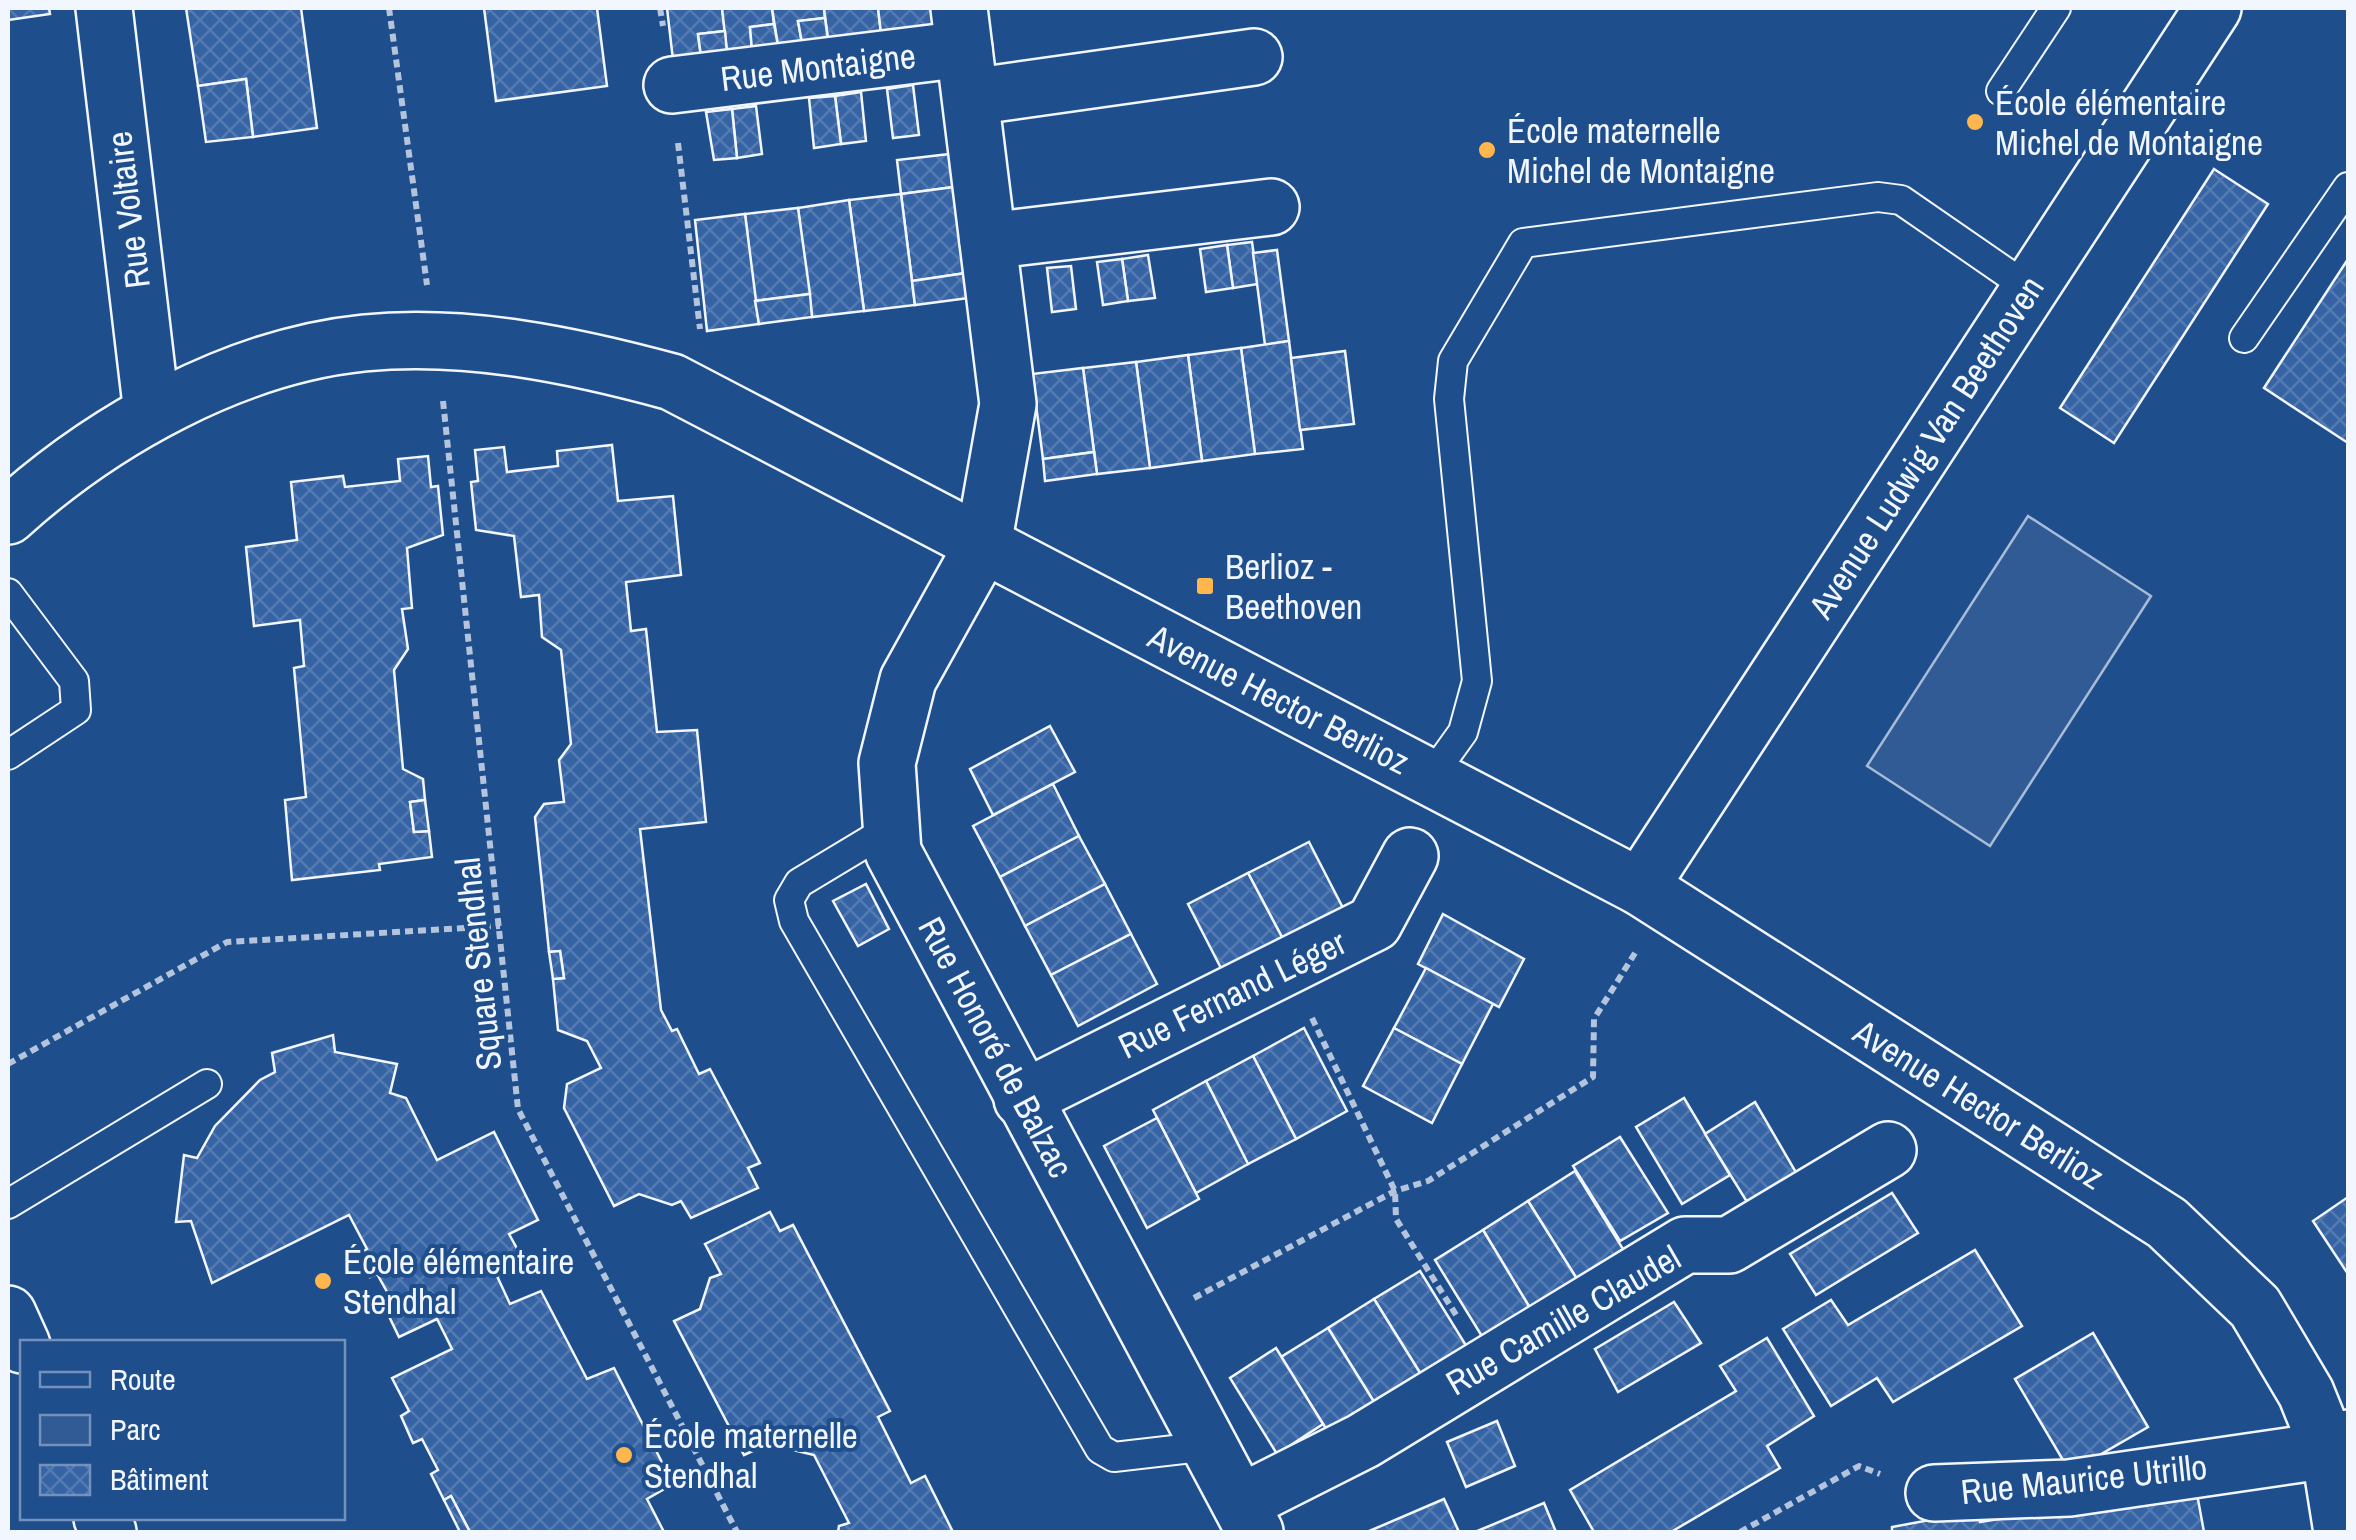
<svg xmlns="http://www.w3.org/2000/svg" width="2356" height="1540" viewBox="0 0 2356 1540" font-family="'Archivo Narrow',sans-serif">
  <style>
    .park { fill: #305b95; stroke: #a8bbd7; stroke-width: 2.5 }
    .building { fill: url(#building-cross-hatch); stroke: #f2f6ff; stroke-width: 2.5 }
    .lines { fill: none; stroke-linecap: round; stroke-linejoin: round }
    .lane-casing { stroke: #f2f6ff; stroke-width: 32 }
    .street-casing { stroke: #f2f6ff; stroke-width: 60 }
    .path { stroke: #b3c4dc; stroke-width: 6; stroke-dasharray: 8 5; stroke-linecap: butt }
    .lane { stroke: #1f4e8c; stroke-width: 28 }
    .street { stroke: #1f4e8c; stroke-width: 55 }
    .poi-dot { fill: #ffb74d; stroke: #1f4e8c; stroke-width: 4 }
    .labels { text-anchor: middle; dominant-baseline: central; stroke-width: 8; stroke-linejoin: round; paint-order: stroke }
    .street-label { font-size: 35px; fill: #f2f6ff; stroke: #1f4e8c }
    .poi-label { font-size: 35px; fill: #f2f6ff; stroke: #1f4e8c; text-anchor: start }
  </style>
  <defs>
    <pattern id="building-cross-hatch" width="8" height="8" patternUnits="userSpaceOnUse" patternTransform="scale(2.5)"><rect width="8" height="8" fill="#3563a3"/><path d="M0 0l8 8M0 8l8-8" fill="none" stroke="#537ab1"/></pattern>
  </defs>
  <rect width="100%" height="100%" fill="#1f4e8c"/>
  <polygon class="park" points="2028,516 2151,596 1990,846 1867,766"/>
  <g class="building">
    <polygon points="8,8 49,8 50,14 8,20"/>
    <polygon points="186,8 301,8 317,128 253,137 246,79 198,86"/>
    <polygon points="484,8 597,8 607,86 496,101"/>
    <polygon points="667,8 722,8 725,31 698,34 701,56 673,60"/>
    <polygon points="722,8 772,8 774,24 750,27 752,50 727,53"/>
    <polygon points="772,8 824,8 825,18 798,21 802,43 778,46"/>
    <polygon points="824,8 878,8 881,33 828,40"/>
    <polygon points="878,8 932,8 934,26 881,33"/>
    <polygon points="825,18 828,40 802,43 798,21"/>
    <polygon points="774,24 778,46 752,50 750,27"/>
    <polygon points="725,31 727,53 701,56 698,34"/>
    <polygon points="246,79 253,137 206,142 198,86"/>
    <polygon points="913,85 919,135 893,138 887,89"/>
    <polygon points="861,92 866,141 841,144 835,96"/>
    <polygon points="835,96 841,144 814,148 809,98"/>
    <polygon points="756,106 762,154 737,158 732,109"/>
    <polygon points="732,109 737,158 714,160 706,112"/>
    <polygon points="950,154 954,187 901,194 897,160"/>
    <polygon points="2214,169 2268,204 2114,443 2060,408"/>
    <polygon points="954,187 966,273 912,281 901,194"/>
    <polygon points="901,194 915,305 864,311 849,200"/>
    <polygon points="849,200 864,311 812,317 798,208"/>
    <polygon points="798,208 810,294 755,301 745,214"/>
    <polygon points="745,214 759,324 707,331 695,220"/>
    <polygon points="1252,242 1258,284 1233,288 1227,245"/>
    <polygon points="1227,245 1233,288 1206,292 1200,249"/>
    <polygon points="1277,250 1289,341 1265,345 1253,253"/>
    <polygon points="1148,255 1155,298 1128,301 1122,259"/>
    <polygon points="1122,259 1128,301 1103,305 1097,262"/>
    <polygon points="2348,259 2348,443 2264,388"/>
    <polygon points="1071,266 1076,309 1052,312 1047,268"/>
    <polygon points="966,273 969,298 915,305 912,281"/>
    <polygon points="810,294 812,317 759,324 755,301"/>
    <polygon points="1289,341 1303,449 1255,454 1241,348"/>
    <polygon points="1241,348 1255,454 1202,461 1188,355"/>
    <polygon points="1345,351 1354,424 1300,430 1291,358"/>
    <polygon points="1188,355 1202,461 1150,468 1136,362"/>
    <polygon points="1136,362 1150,468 1097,474 1083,368"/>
    <polygon points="1083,368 1094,452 1043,459 1032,374"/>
    <polygon points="612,445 618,501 673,496 681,575 626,582 631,631 646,629 657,732 697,730 706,822 640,829 661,1010 672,1031 677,1029 699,1074 710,1069 760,1163 748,1168 758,1188 691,1218 681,1201 672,1205 639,1194 614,1206 564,1108 567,1084 601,1068 587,1041 558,1030 553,979 564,978 560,951 549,952 535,817 544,804 564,802 559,760 571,744 561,650 542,637 539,595 521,597 514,536 476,530 471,482 478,481 475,450 504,447 507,472 558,466 557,451"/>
    <polygon points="1094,452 1097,474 1045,481 1043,459"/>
    <polygon points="428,456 431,487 438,486 443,535 407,548 412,608 402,609 408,649 394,670 403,769 423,779 425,800 410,802 414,832 429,831 432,857 379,864 380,870 292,880 285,800 306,797 294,668 304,666 300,620 254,626 246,547 297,540 291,482 343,476 345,487 400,481 398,459"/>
    <polygon points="1050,726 1075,772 993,815 970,769"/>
    <polygon points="1053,784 1079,836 1000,877 973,826"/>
    <polygon points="425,800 429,831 414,832 410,802"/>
    <polygon points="1079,836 1105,884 1025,926 1000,877"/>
    <polygon points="1309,842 1344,910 1284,941 1248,873"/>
    <polygon points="1248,873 1284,941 1223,972 1188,904"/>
    <polygon points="866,884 889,929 858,946 833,901"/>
    <polygon points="1105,884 1131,934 1051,975 1025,926"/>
    <polygon points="1443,914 1524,959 1499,1007 1418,964"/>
    <polygon points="1131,934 1157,984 1078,1026 1051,975"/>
    <polygon points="560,951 564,978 553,979 549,952"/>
    <polygon points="1426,968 1493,1004 1462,1064 1394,1028"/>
    <polygon points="1304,1028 1347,1111 1296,1139 1253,1056"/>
    <polygon points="1394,1028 1462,1064 1432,1123 1363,1086"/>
    <polygon points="333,1035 335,1052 397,1064 390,1093 406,1098 437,1160 494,1132 538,1220 509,1234 525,1263 497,1276 510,1304 541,1291 587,1379 614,1368 673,1484 647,1499 664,1532 470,1532 451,1496 444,1500 431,1474 438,1470 422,1439 413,1443 401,1416 409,1411 392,1378 452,1349 437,1319 399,1337 386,1310 395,1306 377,1274 370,1277 359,1253 367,1249 349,1215 212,1283 191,1221 176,1222 184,1155 197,1158 215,1126 260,1080 275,1072 272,1053"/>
    <polygon points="1253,1056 1296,1139 1248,1164 1206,1081"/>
    <polygon points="1206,1081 1248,1164 1196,1193 1153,1110"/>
    <polygon points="1684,1098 1730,1175 1682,1204 1636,1127"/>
    <polygon points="1755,1102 1801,1181 1752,1210 1705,1134"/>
    <polygon points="1157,1118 1199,1199 1147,1228 1104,1146"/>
    <polygon points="1620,1137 1668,1213 1620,1241 1573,1166"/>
    <polygon points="1575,1171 1623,1249 1577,1279 1528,1201"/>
    <polygon points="1892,1193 1918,1233 1816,1295 1790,1254"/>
    <polygon points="2348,1197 2348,1274 2313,1221"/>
    <polygon points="1528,1201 1577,1279 1530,1308 1483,1230"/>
    <polygon points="770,1212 780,1231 793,1225 890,1411 878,1417 911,1483 925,1476 953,1532 838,1532 839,1526 849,1523 814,1455 768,1444 744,1455 674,1321 700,1309 710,1278 721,1274 705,1244"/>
    <polygon points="1483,1230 1530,1308 1483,1338 1435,1260"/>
    <polygon points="1975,1250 2022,1326 1893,1402 1877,1378 1831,1406 1783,1329 1831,1300 1848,1325"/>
    <polygon points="1420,1271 1467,1347 1422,1376 1374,1299"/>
    <polygon points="1374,1299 1422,1376 1376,1405 1328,1328"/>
    <polygon points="1674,1302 1701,1343 1618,1392 1595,1349"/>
    <polygon points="1328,1328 1376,1405 1330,1435 1281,1357"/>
    <polygon points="2093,1333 2148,1427 2070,1472 2015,1379"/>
    <polygon points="1767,1338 1814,1416 1767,1446 1780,1468 1671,1532 1594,1532 1570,1490 1736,1391 1720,1366"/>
    <polygon points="1276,1348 1323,1424 1277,1454 1230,1378"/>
    <polygon points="1497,1421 1515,1466 1466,1487 1447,1442"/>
    <polygon points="2197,1494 2204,1532 1892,1532 1892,1527 1978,1511 1980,1522 2067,1508 2067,1516"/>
    <polygon points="451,1496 470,1532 460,1532 444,1500"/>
    <polygon points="1444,1499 1459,1532 1367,1532"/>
    <polygon points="1544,1503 1556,1532 1475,1532"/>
  </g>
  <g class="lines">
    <defs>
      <g id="lane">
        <polyline points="2001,91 2056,8"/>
        <polyline points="2244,338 2348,187"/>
        <polyline points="8,593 74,681 76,710 8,755"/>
        <polyline points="1430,778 1463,732 1477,681 1449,399 1453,361 1523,243 1878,197 1901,200 2030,289"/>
        <polyline points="892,827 799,883 789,900 794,921 1100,1449 1114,1457 1209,1446"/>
        <polyline points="8,1204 207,1084"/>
      </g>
      <g id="street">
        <polyline points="104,8 152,413"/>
        <polyline points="959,8 1008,404 983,545 908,680 887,763 893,852 1255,1532"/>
        <polyline points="672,85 964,49"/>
        <polyline points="971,97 1254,57"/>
        <polyline points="988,241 1271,207"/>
        <path d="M8,516C103,430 235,356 364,343C467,333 573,355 672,382L1640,887L2167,1223L2255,1307L2306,1393L2329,1450L2342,1532"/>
        <polyline points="1640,887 2213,8"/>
        <polyline points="1022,1099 1374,923 1410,856"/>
        <polyline points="8,1314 22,1345"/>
        <polyline points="1934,1493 2069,1488 2329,1450 2348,1438"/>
        <polyline points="1240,1503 1363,1441 1685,1245 1729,1245 1888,1150"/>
        <polyline points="102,1518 108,1532"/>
      </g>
    </defs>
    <use href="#lane" class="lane-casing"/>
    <use href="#street" class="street-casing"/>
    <g class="path">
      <polyline points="389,8 427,285"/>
      <polyline points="660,8 663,26"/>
      <polyline points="678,143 700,329"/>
      <polyline points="443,401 518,1109 737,1532"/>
      <polyline points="1312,1018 1395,1191 1396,1219 1458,1318"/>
      <polyline points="8,1064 227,942 500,926"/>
      <polyline points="1194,1298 1395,1191 1428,1181 1593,1077 1594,1019 1635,953"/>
      <polyline points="1740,1532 1859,1466 1880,1474"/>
    </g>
    <use href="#lane" class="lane"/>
    <use href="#street" class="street"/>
  </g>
  <g class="poi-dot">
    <circle cx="1975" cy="122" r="10"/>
    <circle cx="1487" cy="150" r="10"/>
    <rect x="1195" y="576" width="20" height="20" rx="5"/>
    <circle cx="323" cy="1281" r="10"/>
    <circle cx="624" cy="1455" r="10"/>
  </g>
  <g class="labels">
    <g class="street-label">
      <text transform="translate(818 67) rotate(-7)">Rue Montaigne</text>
      <text transform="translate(128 210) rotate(-97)">Rue Voltaire</text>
      <text transform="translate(1926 447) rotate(-57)">Avenue Ludwig Van Beethoven</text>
      <text transform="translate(1279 699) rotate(27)">Avenue Hector Berlioz</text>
      <text transform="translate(478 964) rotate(-96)">Square Stendhal</text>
      <text transform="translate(1232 994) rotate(-26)">Rue Fernand Léger</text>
      <text transform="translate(996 1047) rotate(62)">Rue Honoré de Balzac</text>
      <text transform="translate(1979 1104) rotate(32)">Avenue Hector Berlioz</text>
      <text transform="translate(1563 1320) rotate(-30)">Rue Camille Claudel</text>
      <text transform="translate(2084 1479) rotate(-6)">Rue Maurice Utrillo</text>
    </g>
    <g class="poi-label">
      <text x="1995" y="102">École élémentaire<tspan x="1995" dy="40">Michel de Montaigne</tspan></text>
      <text x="1507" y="130">École maternelle<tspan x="1507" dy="40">Michel de Montaigne</tspan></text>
      <text x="1225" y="566">Berlioz -<tspan x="1225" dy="40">Beethoven</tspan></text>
      <text x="343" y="1261">École élémentaire<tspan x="343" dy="40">Stendhal</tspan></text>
      <text x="644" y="1435">École maternelle<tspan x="644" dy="40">Stendhal</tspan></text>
    </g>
  </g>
  <rect width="2356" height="1540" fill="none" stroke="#f2f6ff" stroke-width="20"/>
  <rect x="20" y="1340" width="325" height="180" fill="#1f4e8c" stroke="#7391ba" stroke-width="2.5"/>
  <rect x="40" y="1372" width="50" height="15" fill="#1f4e8c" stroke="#7391ba" stroke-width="2.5"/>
  <text x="110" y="1390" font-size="30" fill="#f2f6ff">Route</text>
  <rect x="40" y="1415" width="50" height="30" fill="#305b95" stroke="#7391ba" stroke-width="2.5"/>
  <text x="110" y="1440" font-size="30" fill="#f2f6ff">Parc</text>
  <rect x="40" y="1465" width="50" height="30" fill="url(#building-cross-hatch)" stroke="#7391ba" stroke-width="2.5"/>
  <text x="110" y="1490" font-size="30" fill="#f2f6ff">Bâtiment</text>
</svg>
